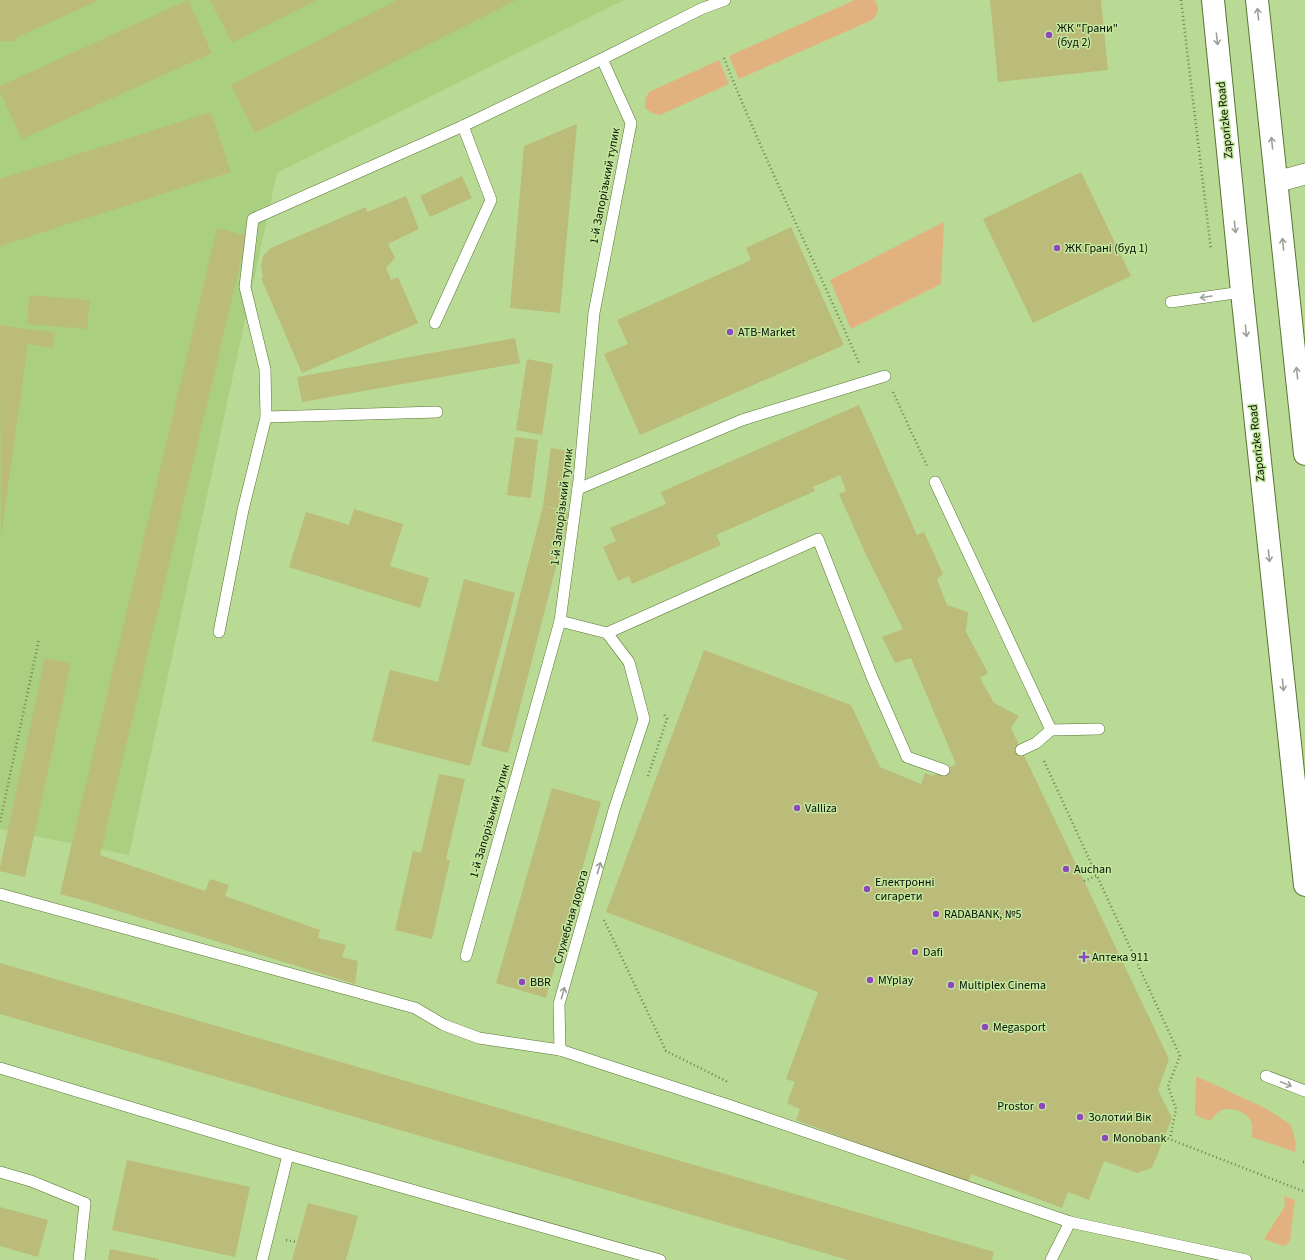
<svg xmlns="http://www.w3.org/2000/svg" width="1305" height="1260" viewBox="0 0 1305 1260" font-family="'Source Sans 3',sans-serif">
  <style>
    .built { fill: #abcf81 }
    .green { fill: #e1b27f }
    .building { fill: #bbbb7a }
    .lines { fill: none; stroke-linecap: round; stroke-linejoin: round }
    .lane-casing { stroke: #587532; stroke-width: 12 }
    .street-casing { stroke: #587532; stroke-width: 22 }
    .primary-casing { stroke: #587532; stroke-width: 24 }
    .path { stroke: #6b8253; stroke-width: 2.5; stroke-dasharray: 1 3; stroke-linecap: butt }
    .lane { stroke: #fff; stroke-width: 11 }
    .street { stroke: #fff; stroke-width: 21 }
    .primary { stroke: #fff; stroke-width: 22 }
    .oneway { stroke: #9ca099 }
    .poi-dot { fill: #8c48bc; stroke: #c6e7a0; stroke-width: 1.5 }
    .labels { text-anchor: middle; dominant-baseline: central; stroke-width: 3; stroke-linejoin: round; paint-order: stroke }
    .poi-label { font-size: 12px; fill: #071200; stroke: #c6e7a0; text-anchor: start }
    .street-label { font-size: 12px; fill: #071200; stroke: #c6e7a0 }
  </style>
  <rect width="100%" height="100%" fill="#b9da94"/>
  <polygon class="built" points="0,0 624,0 277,173 129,855 0,829"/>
  <g class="green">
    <path d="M855,0H874C880,6 879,14 872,20L739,79L729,56Z"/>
    <polygon points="719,60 729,84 660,115 652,113 645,108 645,99 649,92"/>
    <polygon points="944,222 941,284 851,329 830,280"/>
    <path d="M1196,1076L1267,1109L1291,1125L1296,1143L1295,1152L1252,1137C1252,1132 1253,1125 1251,1121C1245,1111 1232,1107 1222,1110C1217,1112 1213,1117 1210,1121L1195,1115Z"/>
    <polygon points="1284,1196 1295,1200 1290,1241 1288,1244 1283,1246 1264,1239 1285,1206"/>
  </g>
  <g class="building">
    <polygon points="0,0 99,0 16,38 17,41 0,41"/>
    <polygon points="188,0 212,53 22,139 0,92 0,86"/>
    <polygon points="210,0 317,0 232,43"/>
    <polygon points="397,0 516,0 255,133 231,85"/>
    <polygon points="990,0 1101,0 1108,70 998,82"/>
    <polygon points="211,112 231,172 0,246 0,179"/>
    <polygon points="577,124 560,313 510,308 524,146"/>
    <polygon points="1081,172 1131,276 1033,323 983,219"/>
    <polygon points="462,176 472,198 430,217 420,196"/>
    <polygon points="406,196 419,229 388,244 395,258 386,268 391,280 398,277 418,323 302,373 261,278 263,277 261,267 263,256 271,248 366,207 367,212"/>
    <polygon points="791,227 844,345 640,435 604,354 628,344 617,320 751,260 746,248"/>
    <polygon points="217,228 247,236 100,855 205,891 210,879 229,885 225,896 320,930 318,938 346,945 342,957 358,961 355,984 86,901 60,894"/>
    <polygon points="29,295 90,300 87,329 27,324"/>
    <polygon points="0,325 55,333 53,348 28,344 1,537"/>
    <polygon points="515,338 520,363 302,402 297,377"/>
    <polygon points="527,359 553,364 542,435 516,430"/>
    <polygon points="859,405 917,535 924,532 943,574 937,579 947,605 968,612 966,632 988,673 980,678 994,703 1019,716 1011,728 1169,1059 1158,1090 1172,1118 1152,1168 1137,1173 1104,1161 1089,1200 1068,1192 1062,1208 971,1174 968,1184 796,1120 800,1109 787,1103 795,1082 786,1079 818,992 606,912 704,650 851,705 880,767 921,784 925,773 932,776 956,764 911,658 895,663 882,637 903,629 867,557 839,494 846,491 840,475 813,487 815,491 716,535 721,545 632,584 629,576 618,581 603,547 616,541 610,528 666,504 661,492"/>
    <polygon points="515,437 538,440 531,498 507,495"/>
    <polygon points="551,448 570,451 562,509 543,506"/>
    <polygon points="543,506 570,513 508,753 481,746"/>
    <polygon points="354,509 403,524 390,566 429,578 420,608 289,567 306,512 349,525"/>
    <polygon points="464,579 515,593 470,766 372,741 390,670 438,682"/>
    <polygon points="45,658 71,664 25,877 0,871 0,867"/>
    <polygon points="439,774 465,779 446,859 450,860 432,939 395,930 413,851 421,853"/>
    <polygon points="552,788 601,802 546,998 496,983"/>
    <polygon points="0,963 994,1252 992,1260 848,1260 0,1014"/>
    <polygon points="127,1160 250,1187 235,1257 112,1230"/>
    <polygon points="308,1203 358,1216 346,1260 292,1260"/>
    <polygon points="0,1207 48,1220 38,1257 0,1246"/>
    <polygon points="110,1249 159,1259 159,1260 108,1260"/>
  </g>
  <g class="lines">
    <defs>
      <g id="lane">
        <polyline points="1171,302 1242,292"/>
        <polyline points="435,323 491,200 463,126"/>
        <polyline points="266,417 437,412"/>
        <polyline points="935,482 1051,730"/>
        <polyline points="578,489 742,420 885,376"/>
        <polyline points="560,621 607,633 818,539 872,677 907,757 944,770"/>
        <polyline points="219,632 243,510 266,417 265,369 245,287 253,219 463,126 602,59 701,9 725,0"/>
        <polyline points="1021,750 1036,743 1051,730 1099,729"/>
        <polyline points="0,894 415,1008 444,1025 479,1038 560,1050 731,1106 1070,1222 1246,1260"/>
        <polyline points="466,956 560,621 579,480 594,313 631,123 602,59"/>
        <polyline points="560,1050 559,1004 614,810 644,719 629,662 607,633"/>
        <polyline points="0,1068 288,1155 660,1260"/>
        <polyline points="1266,1076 1305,1091"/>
        <polyline points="0,1172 31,1181 85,1203 79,1260"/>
        <polyline points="262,1260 288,1155"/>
        <polyline points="1051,1260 1070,1222"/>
      </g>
      <polyline id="street" points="1276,182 1305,174"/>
      <g id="primary">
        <polyline points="1213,0 1242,292 1305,885"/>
        <polyline points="1257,0 1305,454"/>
      </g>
    </defs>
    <use href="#lane" class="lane-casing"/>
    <use href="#street" class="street-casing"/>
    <use href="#primary" class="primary-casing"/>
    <g class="path">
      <polyline points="1181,0 1211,250"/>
      <path d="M724,58C765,162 815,261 859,363"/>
      <polyline points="893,392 927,466"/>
      <polyline points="1044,761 1180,1056 1168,1086 1176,1109 1170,1139"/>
      <polyline points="648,776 667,719 663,713"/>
      <polyline points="0,822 39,639"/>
      <polyline points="1084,881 1096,876"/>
      <polyline points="604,920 666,1051 726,1081 727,1083"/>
      <polyline points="1164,1137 1303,1191"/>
      <polyline points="1303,1162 1305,1162"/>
      <polyline points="286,1240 297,1242"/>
    </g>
    <use href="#lane" class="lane"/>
    <use href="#street" class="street"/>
    <use href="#primary" class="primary"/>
  </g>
  <defs><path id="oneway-shaft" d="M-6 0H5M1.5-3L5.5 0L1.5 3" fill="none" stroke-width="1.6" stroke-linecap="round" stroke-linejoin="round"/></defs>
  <g class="oneway">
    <use href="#oneway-shaft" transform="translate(1258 14) rotate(-96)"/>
    <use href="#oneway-shaft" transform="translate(1217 39) rotate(84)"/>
    <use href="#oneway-shaft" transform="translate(1272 143) rotate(-96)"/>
    <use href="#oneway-shaft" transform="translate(1235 227) rotate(84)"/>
    <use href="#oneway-shaft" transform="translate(1283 244) rotate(-96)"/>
    <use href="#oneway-shaft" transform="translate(1206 297) rotate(171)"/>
    <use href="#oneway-shaft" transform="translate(1246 331) rotate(84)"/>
    <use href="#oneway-shaft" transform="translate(1297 373) rotate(-96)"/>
    <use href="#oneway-shaft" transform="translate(1269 556) rotate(84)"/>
    <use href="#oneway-shaft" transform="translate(1283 685) rotate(84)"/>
    <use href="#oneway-shaft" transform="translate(599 868) rotate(-74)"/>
    <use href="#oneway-shaft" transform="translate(563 993) rotate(-74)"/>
    <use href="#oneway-shaft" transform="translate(1286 1084) rotate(22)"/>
  </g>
  <g class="poi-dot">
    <circle cx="1049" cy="35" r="4"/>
    <circle cx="1057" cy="248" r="4"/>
    <circle cx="730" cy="332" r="4"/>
    <circle cx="797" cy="808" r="4"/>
    <circle cx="1066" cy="869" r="4"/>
    <circle cx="867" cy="889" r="4"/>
    <circle cx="936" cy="914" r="4"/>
    <circle cx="915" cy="952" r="4"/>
    <path d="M1082 951h4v4h4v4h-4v4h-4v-4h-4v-4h4z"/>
    <circle cx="870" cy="980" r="4"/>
    <circle cx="522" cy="982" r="4"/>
    <circle cx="951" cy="985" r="4"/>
    <circle cx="985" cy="1027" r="4"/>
    <circle cx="1042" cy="1106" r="4"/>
    <circle cx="1080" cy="1117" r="4"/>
    <circle cx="1105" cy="1138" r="4"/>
  </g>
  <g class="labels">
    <g class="poi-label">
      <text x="1057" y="28">ЖК "Грани"<tspan x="1057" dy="14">(буд 2)</tspan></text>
      <text x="1065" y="248">ЖК Грані (буд 1)</text>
      <text x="738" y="332">ATB-Market</text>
      <text x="805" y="808">Valliza</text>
      <text x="1074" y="869">Auchan</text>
      <text x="875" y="882">Електронні<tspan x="875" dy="14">сигарети</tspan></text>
      <text x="944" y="914">RADABANK, №5</text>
      <text x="923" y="952">Dafi</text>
      <text x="1092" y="957">Аптека 911</text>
      <text x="878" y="980">MYplay</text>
      <text x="530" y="982">BBR</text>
      <text x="959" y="985">Multiplex Cinema</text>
      <text x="993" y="1027">Megasport</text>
      <text x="1034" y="1106" text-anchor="end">Prostor</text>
      <text x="1088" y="1117">Золотий Вік</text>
      <text x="1113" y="1138">Monobank</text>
    </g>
    <g class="street-label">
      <text transform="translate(1225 120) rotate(-96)">Zaporizke Road</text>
      <text transform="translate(605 186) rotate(-79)">1-й Запорізький тупик</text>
      <text transform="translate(1257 443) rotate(-96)">Zaporizke Road</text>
      <text transform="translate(562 507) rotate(-83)">1-й Запорізький тупик</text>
      <text transform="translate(490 821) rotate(-74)">1-й Запорізький тупик</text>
      <text transform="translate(571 917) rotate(-74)">Служебная дорога</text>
    </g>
  </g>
</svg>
